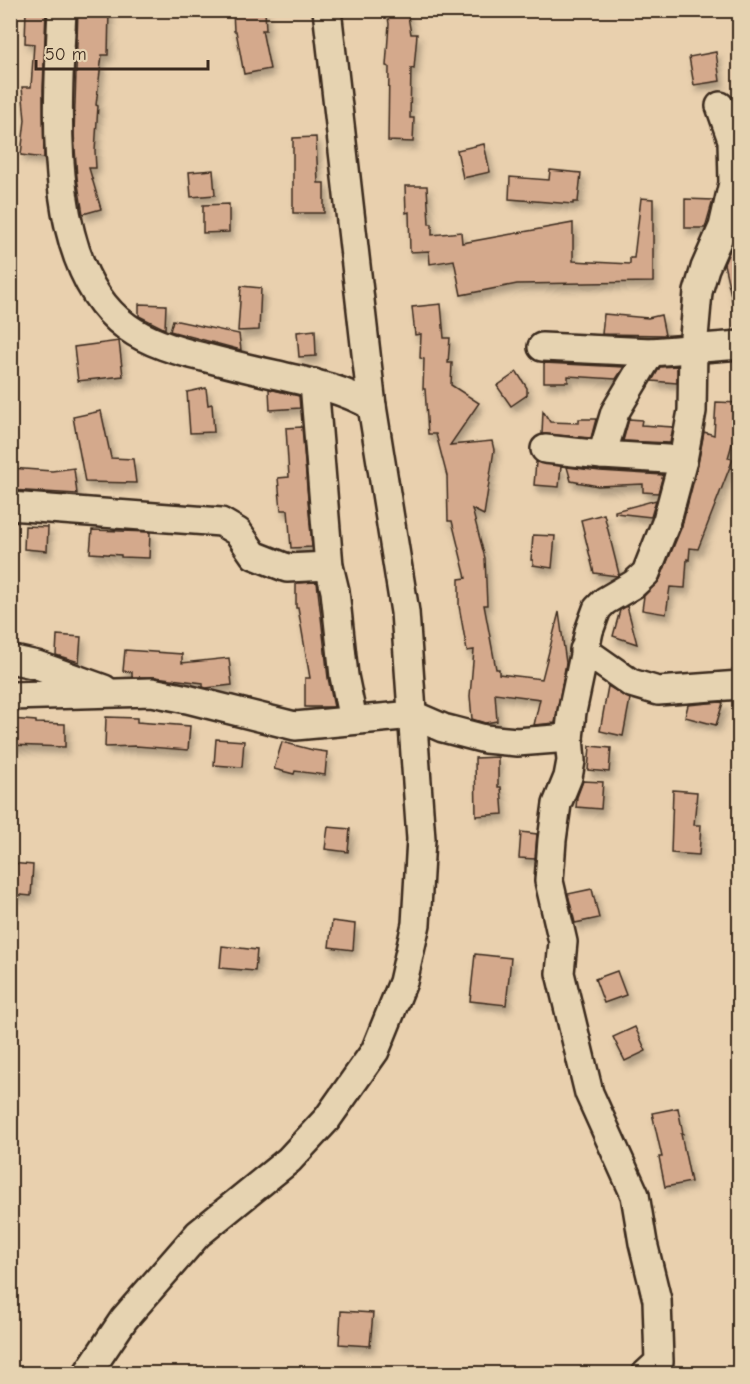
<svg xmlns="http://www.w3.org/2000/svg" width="750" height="1384" viewBox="0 0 750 1384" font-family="'Comic Neue',sans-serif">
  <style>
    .building { fill: #d4a98c; stroke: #3b2a1e; stroke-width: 1.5; filter: url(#shadow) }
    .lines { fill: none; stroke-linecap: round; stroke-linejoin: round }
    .minor-casing { stroke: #3b2a1e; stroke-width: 32 }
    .minor { stroke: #e6d3b1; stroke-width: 27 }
  </style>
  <defs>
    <filter id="shadow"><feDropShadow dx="3.5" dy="6" stdDeviation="3" flood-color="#0004"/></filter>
  </defs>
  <rect width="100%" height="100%" fill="#e9d0ae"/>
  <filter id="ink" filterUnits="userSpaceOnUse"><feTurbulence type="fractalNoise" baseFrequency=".0167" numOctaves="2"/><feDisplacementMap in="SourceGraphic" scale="12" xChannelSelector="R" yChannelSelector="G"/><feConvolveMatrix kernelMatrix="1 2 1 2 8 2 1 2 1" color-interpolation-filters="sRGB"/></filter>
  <g filter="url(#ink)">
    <g class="building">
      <polygon points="26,10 46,10 43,90 44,158 21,155 25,120 22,87 31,87 34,44 25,43"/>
      <polygon points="78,10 109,10 108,55 102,55 96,105 98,106 95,151 96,168 89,168 101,209 83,214 77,178 74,134"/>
      <polygon points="233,10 265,10 266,30 262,30 270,69 244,74 236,31 234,31"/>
      <polygon points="387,10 407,10 411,34 417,34 414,69 411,68 410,118 414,118 413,142 388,141 389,67 386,66 389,24"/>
      <polygon points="716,52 720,81 694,85 689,57"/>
      <polygon points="316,137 318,183 324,183 324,213 293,213 293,138"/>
      <polygon points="484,144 490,172 463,178 457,150"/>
      <polygon points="213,170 215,195 191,197 189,172"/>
      <polygon points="550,170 581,173 578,202 573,202 573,204 509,199 510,177 549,180"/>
      <polygon points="405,186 427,186 429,224 432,224 432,235 461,232 462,243 573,223 573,261 630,264 630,258 634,258 641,198 653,199 653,282 517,284 461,295 454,260 430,264 429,251 410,252 409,212 406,213"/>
      <polygon points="685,199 713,200 705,228 685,228"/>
      <polygon points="229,204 229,232 203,233 203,205"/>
      <polygon points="740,241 740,300 732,300 724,264 733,243"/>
      <polygon points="241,286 261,288 259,330 238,331"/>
      <polygon points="139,304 166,305 165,329 139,316"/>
      <polygon points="441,304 444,338 450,338 448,363 452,363 451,385 479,403 450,445 492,441 494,450 484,515 472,509 485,558 487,605 484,605 496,669 499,669 499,674 542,679 559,612 566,663 555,723 534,725 540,699 495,693 497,721 485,723 472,719 470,696 474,650 467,651 459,606 459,579 466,578 452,521 448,521 447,476 436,434 428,434 425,389 423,389 424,359 420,358 421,334 415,335 412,307"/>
      <polygon points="604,314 648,318 661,315 665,335 602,334"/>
      <polygon points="173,320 239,334 241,350 170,331"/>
      <polygon points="315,330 316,356 299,357 297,332"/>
      <polygon points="119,341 123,376 78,381 74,347"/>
      <polygon points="544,363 624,367 616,379 568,376 568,382 544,382"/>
      <polygon points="677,366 677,383 652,381 660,367"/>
      <polygon points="517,372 527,388 527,395 511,406 497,386"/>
      <polygon points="206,388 208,405 212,404 214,432 190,433 187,392"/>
      <polygon points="269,389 299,396 300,408 270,410"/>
      <polygon points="716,402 740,403 740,416 728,458 733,459 698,549 690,548 689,560 687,559 685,588 670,587 666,614 642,610 644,596 660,579 682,526 698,464 704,432 714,435"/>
      <polygon points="101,411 111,458 133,459 136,483 85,482 73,417"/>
      <polygon points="543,411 550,422 579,423 579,419 596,419 591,438 542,434"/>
      <polygon points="629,419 642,420 641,425 673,427 670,443 623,441"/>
      <polygon points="302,427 312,547 291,548 288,510 281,510 278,478 289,477 286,428"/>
      <polygon points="536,462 561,466 559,487 534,485"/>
      <polygon points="567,467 600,471 663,475 658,493 643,492 643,484 598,486 571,481"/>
      <polygon points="10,468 52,471 74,468 77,494 10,490"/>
      <polygon points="656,500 651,517 615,513 615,511"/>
      <polygon points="604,514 619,574 617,576 594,573 581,520"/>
      <polygon points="25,526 48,527 47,551 24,549"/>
      <polygon points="92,530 150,532 149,558 121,557 121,555 90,553"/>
      <polygon points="533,535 555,536 552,568 533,565 533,560 531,560"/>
      <polygon points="317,582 328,678 334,707 305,707 305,678 310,678 298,608 296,608 296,583"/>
      <polygon points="627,606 637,644 613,636 620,610"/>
      <polygon points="57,635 81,637 79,662 56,655"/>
      <polygon points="125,650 182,654 182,663 229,658 232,685 206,688 203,687 203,683 155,677 132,677 132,672 123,671"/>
      <polygon points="608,686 630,699 623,736 600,731"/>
      <polygon points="720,702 723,703 716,725 685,717 688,705"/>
      <polygon points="106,717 137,718 137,722 190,726 188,750 136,746 105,747"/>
      <polygon points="11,719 36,721 36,723 65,724 65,747 10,745"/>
      <polygon points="216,739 244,741 242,767 214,765"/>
      <polygon points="282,742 313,750 327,752 325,775 295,771 294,774 274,769"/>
      <polygon points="590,746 611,748 609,772 588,770"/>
      <polygon points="498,757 498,787 501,787 503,814 476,816 475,758"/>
      <polygon points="583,781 603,782 601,809 576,807 577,797"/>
      <polygon points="673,790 697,792 694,825 701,825 699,855 671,853"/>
      <polygon points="328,827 350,829 348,852 325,849"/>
      <polygon points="521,832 537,834 535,859 519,858"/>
      <polygon points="10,863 33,865 31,896 10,894"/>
      <polygon points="592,889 599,918 575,923 568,894"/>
      <polygon points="332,921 355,924 353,950 329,947"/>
      <polygon points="222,946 257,950 255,971 220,968"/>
      <polygon points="475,954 511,958 506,1005 470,1001"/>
      <polygon points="617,971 626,995 604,1003 595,979"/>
      <polygon points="635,1027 646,1051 625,1061 613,1037"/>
      <polygon points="678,1108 683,1134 681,1134 691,1182 665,1187 659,1157 662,1157 652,1113"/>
      <polygon points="341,1311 373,1313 370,1346 339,1344"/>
    </g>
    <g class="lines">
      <defs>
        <g id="minor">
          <path d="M62,10C58,102 43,266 127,327C149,343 177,351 203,357C226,363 250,369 273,374C308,382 341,388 372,406"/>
          <polyline points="542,347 651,352 740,345"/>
          <polyline points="314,383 329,566 335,591 344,676 353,720"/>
          <polyline points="545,449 602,455 683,460"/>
          <polyline points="602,455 615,412 651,352"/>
          <polyline points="10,506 221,522 238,532 254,555 287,568 329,566"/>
          <polyline points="584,650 631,683 658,691 740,685"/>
          <polyline points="10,659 37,665 104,689"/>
          <polyline points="10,696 152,692 187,699 295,726 413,715 443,728 485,739 517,742 569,738"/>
          <polyline points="87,1374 124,1319 198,1234 289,1160 327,1119 375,1051 403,982 416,924 421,839 405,612 372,406 327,10"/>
          <polyline points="646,1374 659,1362 657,1300 643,1243 635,1195 589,1093 560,973 563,942 549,881 552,840 557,804 568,777 571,761 569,738 572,712 589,631 597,609 605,601 634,584 646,573 667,520 683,460 692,411 693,348 698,292 705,268 723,227 733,183 732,140 720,106"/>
        </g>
      </defs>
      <use href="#minor" class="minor-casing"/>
      <use href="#minor" class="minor"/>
    </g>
  </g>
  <rect width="750" height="1384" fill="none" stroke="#e6d3b1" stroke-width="36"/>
  <rect x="18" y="18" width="714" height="1348" fill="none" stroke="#3b2a1e" stroke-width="2" filter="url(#ink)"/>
  <path d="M36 60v9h172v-9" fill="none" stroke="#3b2a1e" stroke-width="3"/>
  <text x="45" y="60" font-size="18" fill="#3b2a1e" stroke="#e6d3b1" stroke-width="4.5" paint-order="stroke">50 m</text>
</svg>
